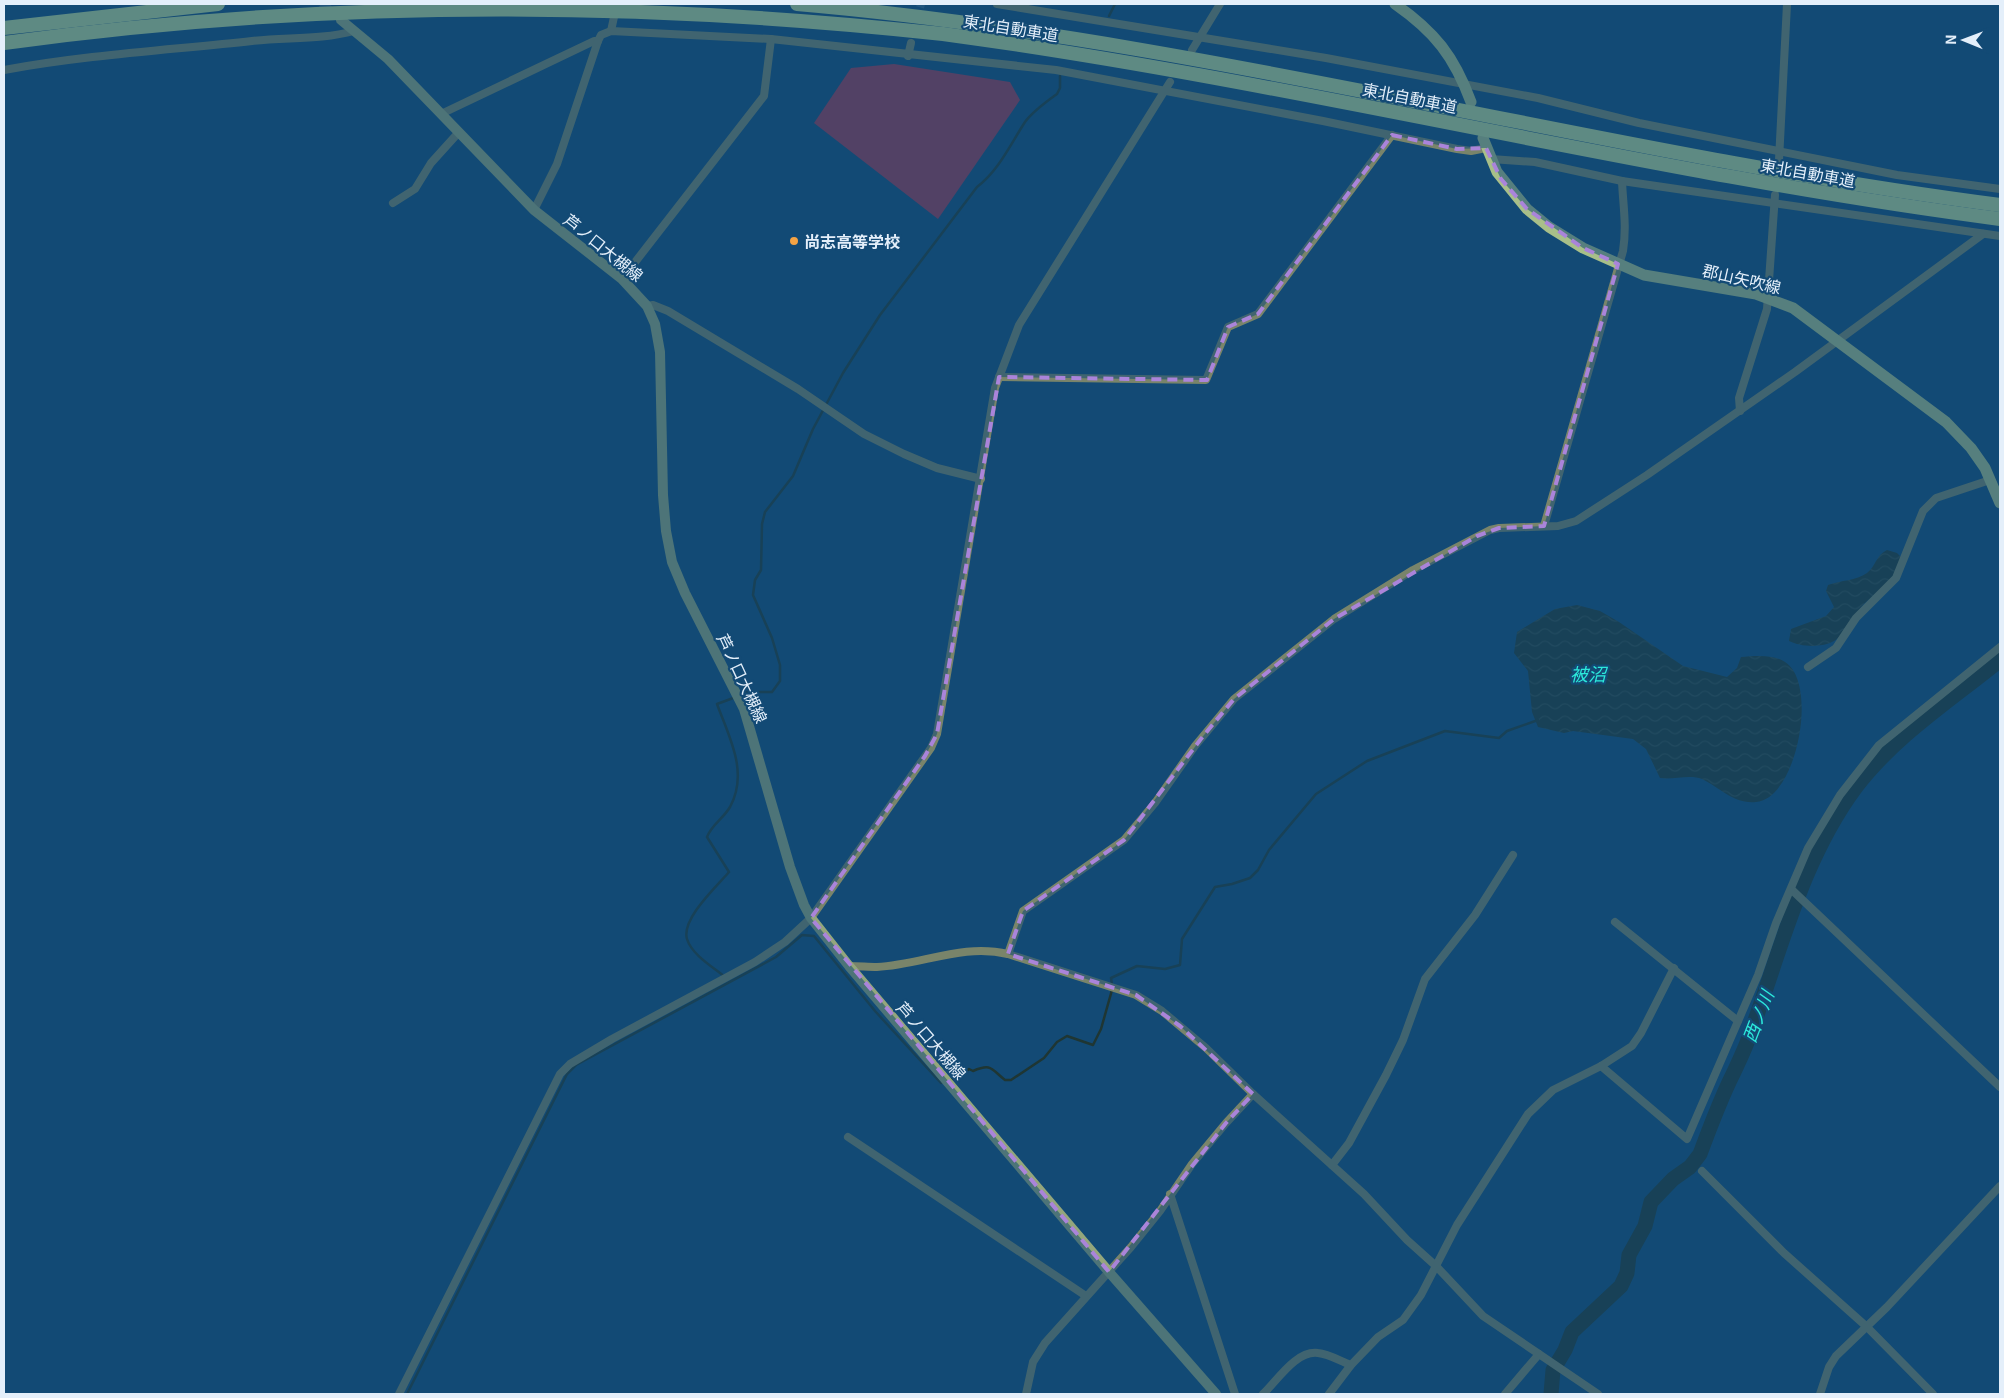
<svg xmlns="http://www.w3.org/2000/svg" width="2004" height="1398" viewBox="0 0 2004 1398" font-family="Georgia,'Noto Sans JP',serif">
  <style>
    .green { fill: #9f3653 }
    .water { fill: url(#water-waves) }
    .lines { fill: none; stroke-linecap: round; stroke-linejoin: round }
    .stream { stroke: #1f3633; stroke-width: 2.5 }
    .river { stroke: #1f3633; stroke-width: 15 }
    .street-tunnel { stroke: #326389; stroke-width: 8; stroke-dasharray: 8 4; stroke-linecap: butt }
    .secondary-tunnel { stroke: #326389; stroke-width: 10; stroke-dasharray: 10 5; stroke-linecap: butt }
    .street { stroke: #79846a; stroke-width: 8 }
    .secondary { stroke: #94a67c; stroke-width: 10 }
    .primary { stroke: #a8bf89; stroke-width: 11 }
    .highway { stroke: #bbd795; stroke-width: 14 }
    .marked { fill: none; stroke: #aa84da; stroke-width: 4; stroke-dasharray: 10 6; stroke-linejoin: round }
    .poi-dot { fill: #f4a344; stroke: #134a75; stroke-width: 2 }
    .labels { text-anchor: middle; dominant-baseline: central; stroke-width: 4.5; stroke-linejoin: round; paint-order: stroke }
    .street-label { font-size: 16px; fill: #e4effa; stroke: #134a75 }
    .poi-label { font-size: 16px; font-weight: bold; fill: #e4effa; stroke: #134a75; text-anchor: start }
    .water-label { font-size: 18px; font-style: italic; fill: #2ce9db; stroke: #134a75 }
  </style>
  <defs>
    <pattern id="water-waves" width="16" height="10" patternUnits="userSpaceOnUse" patternTransform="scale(1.25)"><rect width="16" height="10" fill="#1f3633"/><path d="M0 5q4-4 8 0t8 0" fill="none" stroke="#354a47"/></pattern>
  </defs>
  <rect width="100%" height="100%" fill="#134a75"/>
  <polygon class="green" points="894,64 1010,82 1020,100 938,219 814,123 851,68"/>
  <g class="water">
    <path d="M1887,550L1897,553L1902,558C1895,580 1879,590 1863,605C1853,615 1847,634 1834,641C1822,648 1801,647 1789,641L1791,629L1826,616L1834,607L1826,591L1828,585C1841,580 1856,581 1867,573C1876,566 1876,555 1887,550Z"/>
    <path d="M1577,605L1600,611L1619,622L1683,666L1727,677L1737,668L1741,657C1755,656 1773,654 1785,662C1819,683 1797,799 1756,802C1733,804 1721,788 1702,779C1690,774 1673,780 1660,778L1646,749L1633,739L1573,731L1564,733L1538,727L1532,712L1528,671L1514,653L1517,632L1555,609Z"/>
  </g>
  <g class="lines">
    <g class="stream">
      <polyline points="1109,16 1115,4"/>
      <path d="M741,695L748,692H772L780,681V665L772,638L753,595L755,580L761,570L762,524L765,512L793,476L813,429L843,373L880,315L977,187C999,170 1010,145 1025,122C1033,111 1046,102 1057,94L1060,88V76"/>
      <path d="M725,977C713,967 692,955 687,939C681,919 717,886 729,872L707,837C712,824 723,819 730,807C749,772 729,737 717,704L736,697"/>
      <polyline points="1112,985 1111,978 1137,966 1165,969 1180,965 1182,939 1215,887 1232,884 1250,878 1258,870 1269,850 1316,794 1367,761 1445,731 1499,738 1507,731 1538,720"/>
      <path d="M950,1080L961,1076L969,1069L973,1071C992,1063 991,1069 1005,1080H1011L1044,1058L1057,1042L1067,1036L1093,1045L1101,1029L1112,990"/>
      <polyline points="407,1394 567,1074 576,1065 776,957 802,935 814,936 875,1011 941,1083 945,1082"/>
    </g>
    <path class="river" d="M1551,1394L1553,1370L1565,1350L1572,1332L1621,1286L1627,1273L1629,1255L1645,1226L1651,1202L1673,1179L1690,1167L1700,1154C1710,1127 1720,1100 1733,1074C1740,1059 1747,1045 1752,1029C1782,946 1803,858 1856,787C1895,736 1951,700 2000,660"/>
    <polyline class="street-tunnel" points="917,19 921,4"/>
    <polyline class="secondary-tunnel" points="321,4 336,16"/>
    <g class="street">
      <polyline points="997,4 1326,58 1538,98 1639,123 1897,175 2000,189"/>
      <polyline points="611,31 614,17"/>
      <polyline points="1192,50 1220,4"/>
      <polyline points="908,56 911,43"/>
      <path d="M4,70C86,55 169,50 252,41C286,37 321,40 354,31"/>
      <polyline points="441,114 594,41 598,41"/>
      <polyline points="1491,159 1535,162 1622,181 2000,236"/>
      <polyline points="1779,160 1787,4"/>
      <polyline points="393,203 415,189 431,163 459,132"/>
      <polyline points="534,210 557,164 598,41 601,35 611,31 771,39 1056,70 1323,121 1457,149 1471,151 1486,148"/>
      <polyline points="622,279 764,96 771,39"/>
      <polyline points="647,306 653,305 668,311 798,389 864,434 904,454 937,468 981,479"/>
      <polyline points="999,377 1206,380 1228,327 1258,314 1392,135"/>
      <polyline points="1740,411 1739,398 1767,309 1775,195"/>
      <path d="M1544,526L1623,251C1627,226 1623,205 1622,181"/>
      <polyline points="1808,667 1836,648 1856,618 1896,578 1923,511 1936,498 1990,480"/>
      <polyline points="1792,890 2000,1087"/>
      <polyline points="1615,922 1738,1021"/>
      <polyline points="1008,954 1023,911 1124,840 1155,803 1195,746 1234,699 1334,619 1413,570 1490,530 1499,528 1558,526 1576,521 1647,475 1795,372 1983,234"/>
      <path d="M849,966C859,966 868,967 877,967C922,965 962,943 1008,954L1136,995L1162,1011L1206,1048L1253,1094L1364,1194L1407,1240L1436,1266L1483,1316L1598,1394"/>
      <polyline points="1601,1066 1687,1139 1758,975 1776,923 1808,848 1840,795 1879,745 2000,647"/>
      <polyline points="848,1137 1086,1296"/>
      <polyline points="1332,1165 1349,1143 1386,1075 1403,1040 1425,979 1475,915 1513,855"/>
      <polyline points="1702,1171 1784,1253 1867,1327 1933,1394"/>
      <polyline points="1170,1194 1235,1394"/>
      <polyline points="399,1394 560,1074 570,1064 612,1039 755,962 785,942 811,918 931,748 937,734 995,388 1019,325 1170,82"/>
      <polyline points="1026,1394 1033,1362 1045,1343 1131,1247 1160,1211 1192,1164 1226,1123 1253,1094"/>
      <path d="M1263,1394C1277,1381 1296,1350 1318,1353C1329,1354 1340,1361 1351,1365"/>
      <polyline points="1329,1394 1351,1365 1378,1337 1403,1320 1421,1295 1457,1225 1528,1114 1553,1090 1601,1066 1632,1046 1641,1033 1674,968"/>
      <polyline points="1505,1394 1539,1354"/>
      <polyline points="1820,1394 1829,1367 1836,1356 1887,1307 2000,1186"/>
    </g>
    <polyline class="secondary" points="341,20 388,59 534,210 622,279 647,306 655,324 660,352 663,495 666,531 672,562 685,593 744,709 790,867 804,905 811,918 849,966 1109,1272 1216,1394"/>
    <g class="primary">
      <path d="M1395,4C1435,32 1454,56 1471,102"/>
      <polyline points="1483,138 1497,172 1527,209 1549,227 1583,248 1644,275 1756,294 1793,308 1946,422 1971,448 1985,468 2000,503"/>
    </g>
    <g class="highway">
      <path d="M797,4C1203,39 1596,153 2000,205"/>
      <polyline points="4,28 218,4"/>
      <path d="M4,43C315,0 631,0 943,34C1298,82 1645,173 2000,219"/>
    </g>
  </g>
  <path d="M0 0H2004V1398H0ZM1392,135L1457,149L1486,148L1501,179L1527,209L1583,248L1618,264L1544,526L1499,528L1477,536L1334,619L1234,699L1204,735L1124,840L1023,911L1008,954L1136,995L1180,1026L1253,1094L1226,1123L1109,1272L811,918L925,756L937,734L999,377L1207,380L1228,327L1258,314Z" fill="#134a75" fill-opacity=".55" fill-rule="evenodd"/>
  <path class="marked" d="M1392,135L1457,149L1486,148L1501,179L1527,209L1583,248L1618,264L1544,526L1499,528L1477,536L1334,619L1234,699L1204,735L1124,840L1023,911L1008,954L1136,995L1180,1026L1253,1094L1226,1123L1109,1272L811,918L925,756L937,734L999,377L1207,380L1228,327L1258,314Z"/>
  <circle class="poi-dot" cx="794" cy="241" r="5"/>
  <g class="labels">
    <g class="street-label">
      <text transform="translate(1011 27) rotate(9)">東北自動車道</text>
      <text transform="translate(1410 97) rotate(11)">東北自動車道</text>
      <text transform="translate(1808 172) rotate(10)">東北自動車道</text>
      <text transform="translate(604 247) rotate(39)">芦ノ口大槻線</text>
      <text transform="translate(1742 278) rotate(13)">郡山矢吹線</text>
      <text transform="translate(743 678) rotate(65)">芦ノ口大槻線</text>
      <text transform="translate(932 1040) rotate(49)">芦ノ口大槻線</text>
    </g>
    <g class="poi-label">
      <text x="804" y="241">尚志高等学校</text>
    </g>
    <g class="water-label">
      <text x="1588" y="673">被沼</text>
      <text transform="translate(1757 1016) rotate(-69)">西ノ川</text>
    </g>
  </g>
  <rect width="2004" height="1398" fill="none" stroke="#e4effa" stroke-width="10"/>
  <g transform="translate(1964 40) rotate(271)" stroke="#134a75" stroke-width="4" paint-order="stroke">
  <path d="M0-4L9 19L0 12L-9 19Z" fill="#e4effa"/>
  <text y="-8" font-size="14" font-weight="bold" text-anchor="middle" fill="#e4effa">N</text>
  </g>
</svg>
